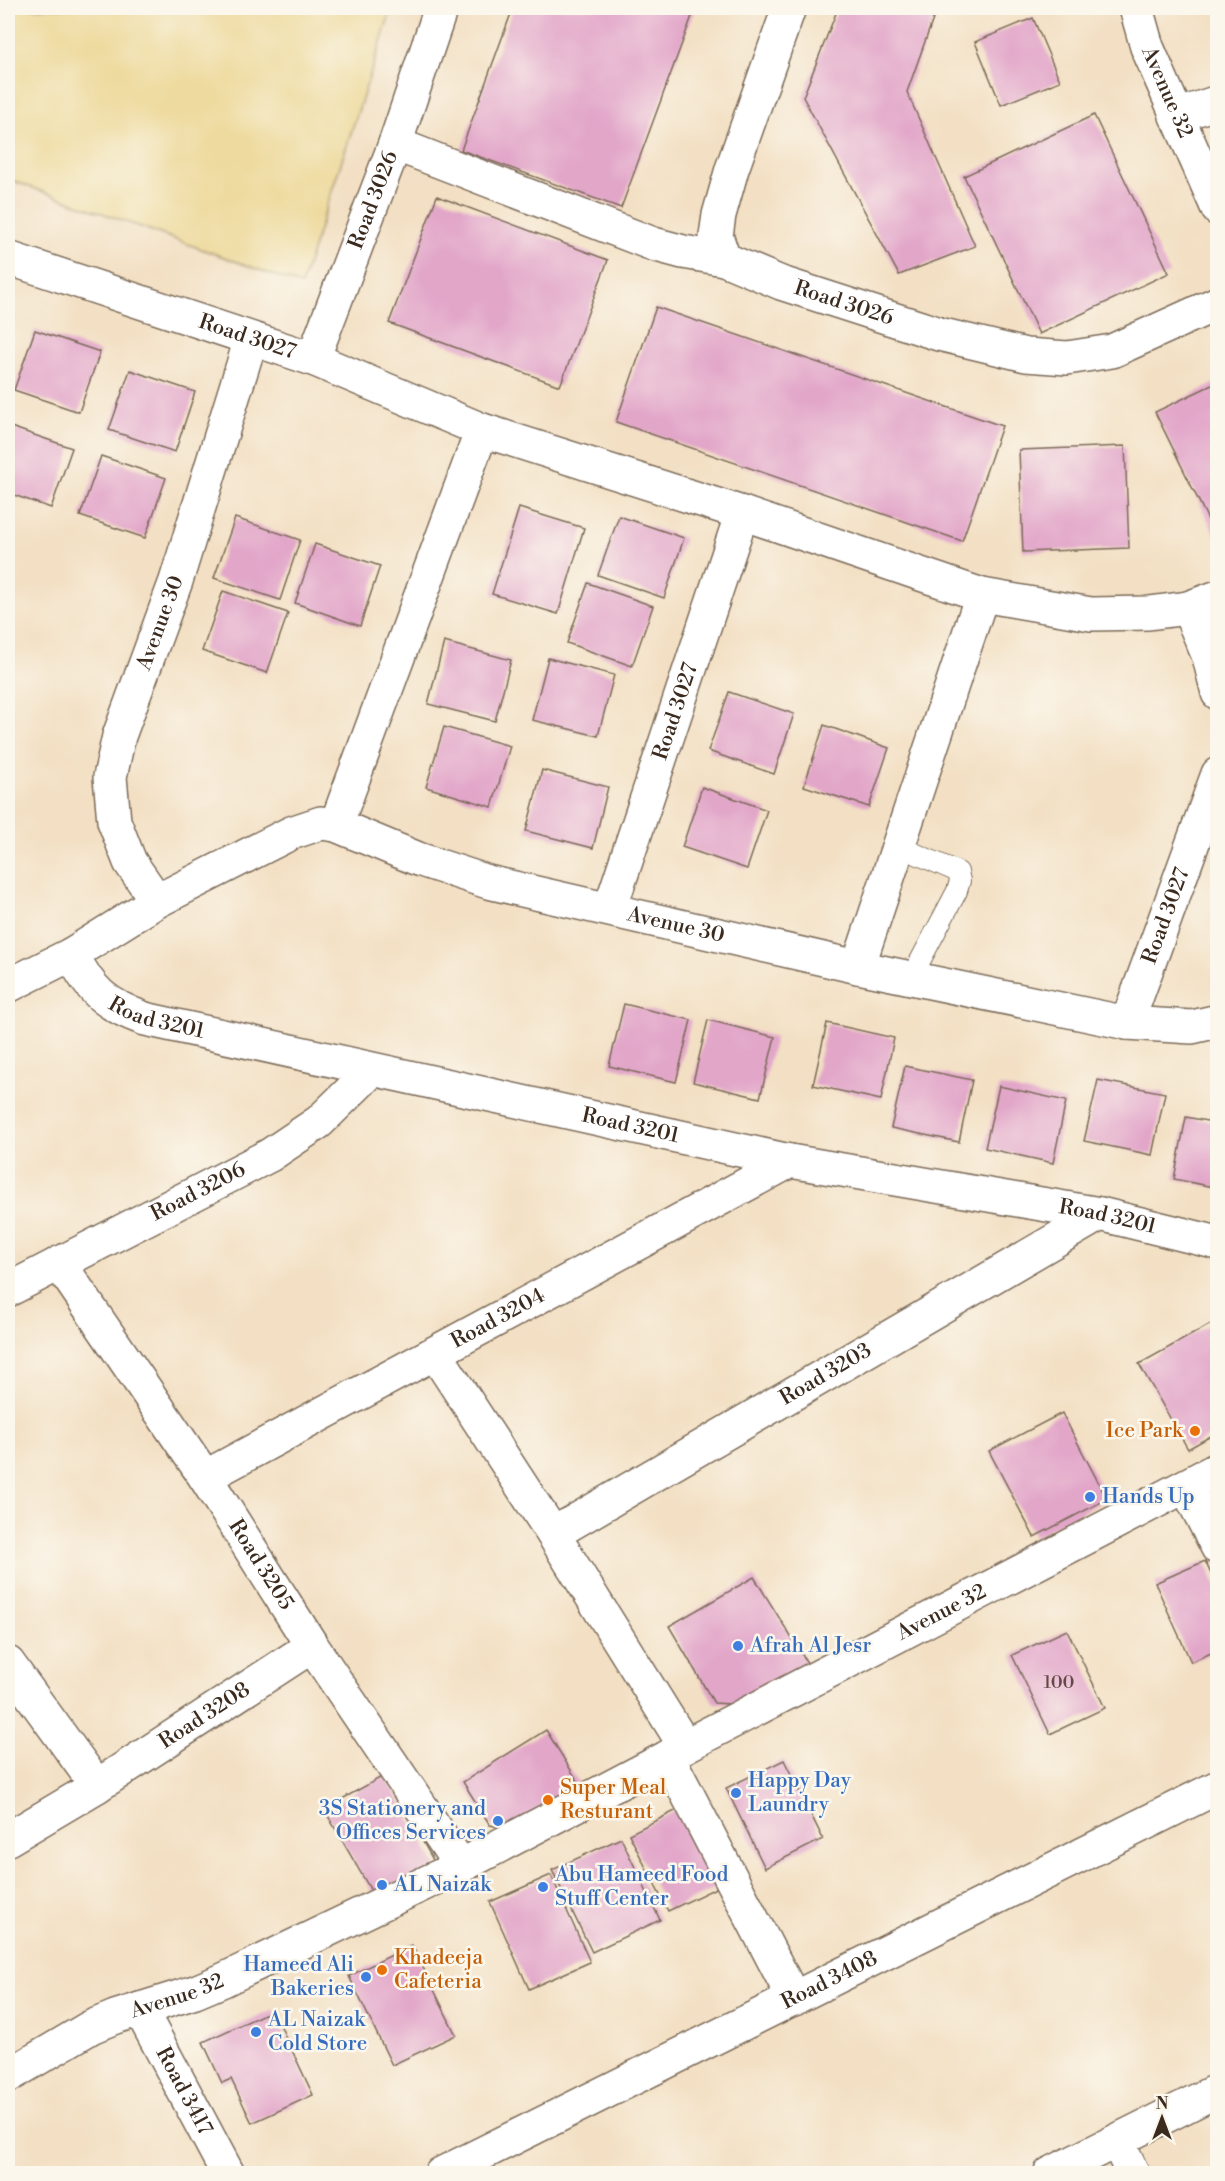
<svg xmlns="http://www.w3.org/2000/svg" width="1225" height="2181" viewBox="0 0 1225 2181" font-family="'Libre Bodoni',serif">
  <style>
    .sand { fill: #eeda9e; stroke: #94825e; stroke-width: 1.5 }
    .building { fill: #e2a6c9 }
    .lines { fill: none; stroke-linecap: round; stroke-linejoin: round }
    .service-casing { stroke: #7b6a58; stroke-width: 22 }
    .minor-casing { stroke: #7b6a58; stroke-width: 36 }
    .service { stroke: #fff; stroke-width: 20 }
    .minor { stroke: #fff; stroke-width: 33 }
    .food-dot { fill: #e8710a; stroke: #fbf7ec; stroke-width: 2 }
    .shop-dot { fill: #3f7fe0; stroke: #fbf7ec; stroke-width: 2 }
    .labels { text-anchor: middle; dominant-baseline: central; stroke-width: 5; stroke-linejoin: round; paint-order: stroke }
    .number-label { font-size: 18px; fill: #654949 }
    .street-label { font-size: 21px; fill: #3b2a1e; stroke: #fbf7ec }
    .food-label { font-size: 21px; fill: #c56008; stroke: #fbf7ec; text-anchor: start }
    .shop-label { font-size: 21px; fill: #366cbe; stroke: #fbf7ec; text-anchor: start }
  </style>
  <rect width="100%" height="100%" fill="#fbf7ec"/>
  <filter id="ink" filterUnits="userSpaceOnUse"><feTurbulence type="fractalNoise" baseFrequency=".0167" numOctaves="2"/><feDisplacementMap in="SourceGraphic" scale="12" xChannelSelector="R" yChannelSelector="G"/><feConvolveMatrix kernelMatrix="1 2 1 2 8 2 1 2 1" color-interpolation-filters="sRGB"/></filter>
  <filter id="wash" filterUnits="userSpaceOnUse"><feTurbulence type="fractalNoise" baseFrequency=".008" numOctaves="4" result="noise"/><feDisplacementMap in="SourceGraphic" scale="24" xChannelSelector="R" yChannelSelector="G"/><feGaussianBlur stdDeviation="1.35" result="paint"/><feColorMatrix in="noise" values="0 0 0 0 0 0 0 0 0 0 0 0 0 0 0 0 0 1.4 0 .05"/><feComposite in="paint" operator="in"/></filter>
  <g filter="url(#wash)">
    <rect width="100%" height="100%" fill="#f3e0c4"/>
    <polygon class="sand" points="8,8 392,8 301,285 8,179"/>
    <g id="blocks">
      <g class="building">
        <polygon points="513,8 695,8 621,208 461,150"/>
        <polygon points="838,8 937,8 907,92 975,246 899,275 803,97"/>
        <polygon points="1033,18 1060,81 1001,105 975,42"/>
        <polygon points="1094,115 1169,273 1039,334 964,176"/>
        <polygon points="437,196 608,260 560,386 389,323"/>
        <polygon points="656,307 1002,426 962,541 616,422"/>
        <polygon points="35,330 100,352 79,412 14,390"/>
        <polygon points="130,370 195,392 175,452 109,430"/>
        <polygon points="1218,382 1218,540 1155,412"/>
        <polygon points="8,426 72,448 51,508 8,493"/>
        <polygon points="1125,446 1129,548 1023,552 1019,450"/>
        <polygon points="101,456 166,478 145,538 80,516"/>
        <polygon points="519,508 584,528 558,614 492,594"/>
        <polygon points="619,516 684,538 664,598 598,575"/>
        <polygon points="235,518 300,540 280,600 214,578"/>
        <polygon points="315,544 380,566 360,626 295,603"/>
        <polygon points="588,583 653,606 632,666 567,643"/>
        <polygon points="223,591 288,613 267,673 202,651"/>
        <polygon points="444,642 511,660 495,721 428,704"/>
        <polygon points="548,658 614,675 598,736 532,720"/>
        <polygon points="729,692 794,714 774,774 708,751"/>
        <polygon points="824,725 889,748 869,807 804,786"/>
        <polygon points="444,727 510,746 492,807 426,787"/>
        <polygon points="542,770 608,787 593,848 526,831"/>
        <polygon points="702,787 767,810 747,869 682,847"/>
        <polygon points="624,1004 691,1020 676,1082 609,1066"/>
        <polygon points="708,1020 775,1037 760,1098 693,1082"/>
        <polygon points="827,1023 894,1038 881,1100 813,1085"/>
        <polygon points="905,1066 972,1080 959,1142 891,1128"/>
        <polygon points="1098,1080 1165,1093 1152,1155 1084,1141"/>
        <polygon points="999,1086 1066,1101 1053,1163 985,1148"/>
        <polygon points="1186,1117 1218,1123 1218,1188 1174,1179"/>
        <polygon points="1218,1320 1218,1432 1188,1449 1139,1364"/>
        <polygon points="1062,1413 1107,1499 1034,1537 989,1451"/>
        <polygon points="1205,1561 1218,1589 1218,1650 1191,1662 1155,1583"/>
        <polygon points="754,1577 809,1666 746,1705 714,1703 669,1626"/>
        <polygon points="1067,1630 1105,1708 1050,1734 1012,1655"/>
        <polygon points="546,1730 582,1788 515,1830 490,1825 463,1782"/>
        <polygon points="784,1760 823,1839 765,1868 726,1788"/>
        <polygon points="385,1775 437,1867 377,1901 324,1809"/>
        <polygon points="681,1808 720,1886 668,1911 629,1834"/>
        <polygon points="621,1838 660,1920 592,1952 552,1870"/>
        <polygon points="551,1875 590,1962 529,1989 490,1902"/>
        <polygon points="412,1945 456,2035 392,2065 349,1976"/>
        <polygon points="273,2010 313,2095 252,2123 231,2079 222,2083 203,2042"/>
      </g>
    </g>
  </g>
  <g filter="url(#ink)">
    <use href="#blocks" fill-opacity="0" stroke="#7b6a58" stroke-width="1.5"/>
    <g class="lines">
      <defs>
        <polyline id="service" points="898,846 958,872 960,881 957,891 911,978"/>
        <g id="minor">
          <path id="s1" d="M789,8L732,169L719,215L716,236L724,259L781,283L939,334L1026,355L1067,358L1112,351L1218,303"/>
          <path id="s2" d="M1136,8L1147,47L1218,209"/>
          <polyline points="1176,116 1218,102"/>
          <polyline points="395,144 653,244 683,252 724,259"/>
          <path id="s3" d="M8,258L313,359L482,430L742,513L982,595L1091,614L1149,613L1188,608L1218,597"/>
          <path id="s4" d="M313,359L395,144L441,8"/>
          <polyline points="1188,608 1209,657 1218,693"/>
          <polyline points="336,825 482,430"/>
          <path id="s5" d="M157,901L130,862L114,821L110,777L119,736L176,581L251,339"/>
          <path id="s6" d="M610,909L742,513"/>
          <path id="s7" d="M72,954C90,991 106,1005 145,1019L790,1161L1100,1214L1218,1243"/>
          <polyline points="858,967 982,595"/>
          <path id="s8" d="M8,986L72,954L157,901L291,833L321,823L336,825L418,859L488,882L858,967L1127,1023L1192,1027L1218,1021"/>
          <path id="s9" d="M1127,1023L1218,774"/>
          <path id="s10" d="M59,1263L205,1477L312,1646L461,1866"/>
          <path id="s11" d="M8,1290L270,1155L319,1122L372,1070"/>
          <polyline points="435,1353 553,1534 685,1746"/>
          <path id="s12" d="M205,1477L790,1161"/>
          <polyline points="1186,1486 1218,1548"/>
          <path id="s13" d="M553,1534L1100,1214"/>
          <polyline points="8,1663 97,1786"/>
          <polyline points="668,1757 794,1999"/>
          <path id="s14" d="M8,1839L97,1786L312,1646"/>
          <path id="s15" d="M140,2009L228,2174"/>
          <path id="s16" d="M8,2076L91,2027L115,2017L195,1992L221,1981L461,1866L668,1757L685,1746L1218,1469"/>
          <polyline points="1117,2141 1133,2174"/>
          <path id="s17" d="M441,2174L1218,1787"/>
          <polyline points="1050,2174 1218,2090"/>
        </g>
      </defs>
      <use href="#service" class="service-casing"/>
      <use href="#minor" class="minor-casing"/>
      <use href="#service" class="service"/>
      <use href="#minor" class="minor"/>
    </g>
  </g>
  <g class="food-dot">
    <circle cx="1195" cy="1431" r="6"/>
    <circle cx="548" cy="1800" r="6"/>
    <circle cx="382" cy="1970" r="6"/>
  </g>
  <g class="shop-dot">
    <circle cx="1090" cy="1497" r="6"/>
    <circle cx="738" cy="1646" r="6"/>
    <circle cx="736" cy="1793" r="6"/>
    <circle cx="498" cy="1821" r="6"/>
    <circle cx="382" cy="1885" r="6"/>
    <circle cx="543" cy="1887" r="6"/>
    <circle cx="366" cy="1977" r="6"/>
    <circle cx="256" cy="2032" r="6"/>
  </g>
  <g class="labels">
    <g class="number-label">
      <text x="1059" y="1682">100</text>
    </g>
    <g class="street-label">
      <text stroke="none"><textPath href="#s2" startOffset="90">Avenue 32</textPath></text>
      <text stroke="none"><textPath href="#s4" startOffset="170">Road 3026</textPath></text>
      <text stroke="none"><textPath href="#s1" startOffset="392">Road 3026</textPath></text>
      <text stroke="none"><textPath href="#s3" startOffset="252">Road 3027</textPath></text>
      <text stroke="none"><textPath href="#s5" startOffset="298">Avenue 30</textPath></text>
      <text stroke="none"><textPath href="#s6" startOffset="208">Road 3027</textPath></text>
      <text stroke="none"><textPath href="#s9" startOffset="114">Road 3027</textPath></text>
      <text stroke="none"><textPath href="#s8" startOffset="724">Avenue 30</textPath></text>
      <text stroke="none"><textPath href="#s7" startOffset="112">Road 3201</textPath></text>
      <text stroke="none"><textPath href="#s7" startOffset="598">Road 3201</textPath></text>
      <text stroke="none"><textPath href="#s11" startOffset="214">Road 3206</textPath></text>
      <text stroke="none"><textPath href="#s7" startOffset="1084">Road 3201</textPath></text>
      <text stroke="none"><textPath href="#s12" startOffset="333">Road 3204</textPath></text>
      <text stroke="none"><textPath href="#s13" startOffset="316">Road 3203</textPath></text>
      <text stroke="none"><textPath href="#s10" startOffset="363">Road 3205</textPath></text>
      <text stroke="none"><textPath href="#s16" startOffset="1044">Avenue 32</textPath></text>
      <text stroke="none"><textPath href="#s14" startOffset="232">Road 3208</textPath></text>
      <text stroke="none"><textPath href="#s17" startOffset="434">Road 3408</textPath></text>
      <text stroke="none"><textPath href="#s16" startOffset="188">Avenue 32</textPath></text>
      <text stroke="none"><textPath href="#s15" startOffset="93">Road 3417</textPath></text>
    </g>
    <g class="food-label">
      <text x="1183" y="1431" text-anchor="end">Ice Park</text>
      <text x="560" y="1788">Super Meal<tspan x="560" dy="24">Resturant</tspan></text>
      <text x="394" y="1958">Khadeeja<tspan x="394" dy="24">Cafeteria</tspan></text>
    </g>
    <g class="shop-label">
      <text x="1102" y="1497">Hands Up</text>
      <text x="750" y="1646">Afrah Al Jesr</text>
      <text x="748" y="1781">Happy Day<tspan x="748" dy="24">Laundry</tspan></text>
      <text x="486" y="1809" text-anchor="end">3S Stationery and<tspan x="486" dy="24">Offices Services</tspan></text>
      <text x="555" y="1875">Abu Hameed Food<tspan x="555" dy="24">Stuff Center</tspan></text>
      <text x="394" y="1885">AL Naizak</text>
      <text x="354" y="1965" text-anchor="end">Hameed Ali<tspan x="354" dy="24">Bakeries</tspan></text>
      <text x="268" y="2020">AL Naizak<tspan x="268" dy="24">Cold Store</tspan></text>
    </g>
  </g>
  <rect width="1225" height="2181" fill="none" stroke="#fbf7ec" stroke-width="30"/>
  <g transform="translate(1162 2118)" stroke="#fbf7ec" stroke-width="4.5" paint-order="stroke">
  <path d="M0-4.5L10 22L0 15L-10 22Z" fill="#3b2a1e"/>
  <text y="-9" font-size="16" font-weight="bold" text-anchor="middle" fill="#3b2a1e">N</text>
  </g>
</svg>
